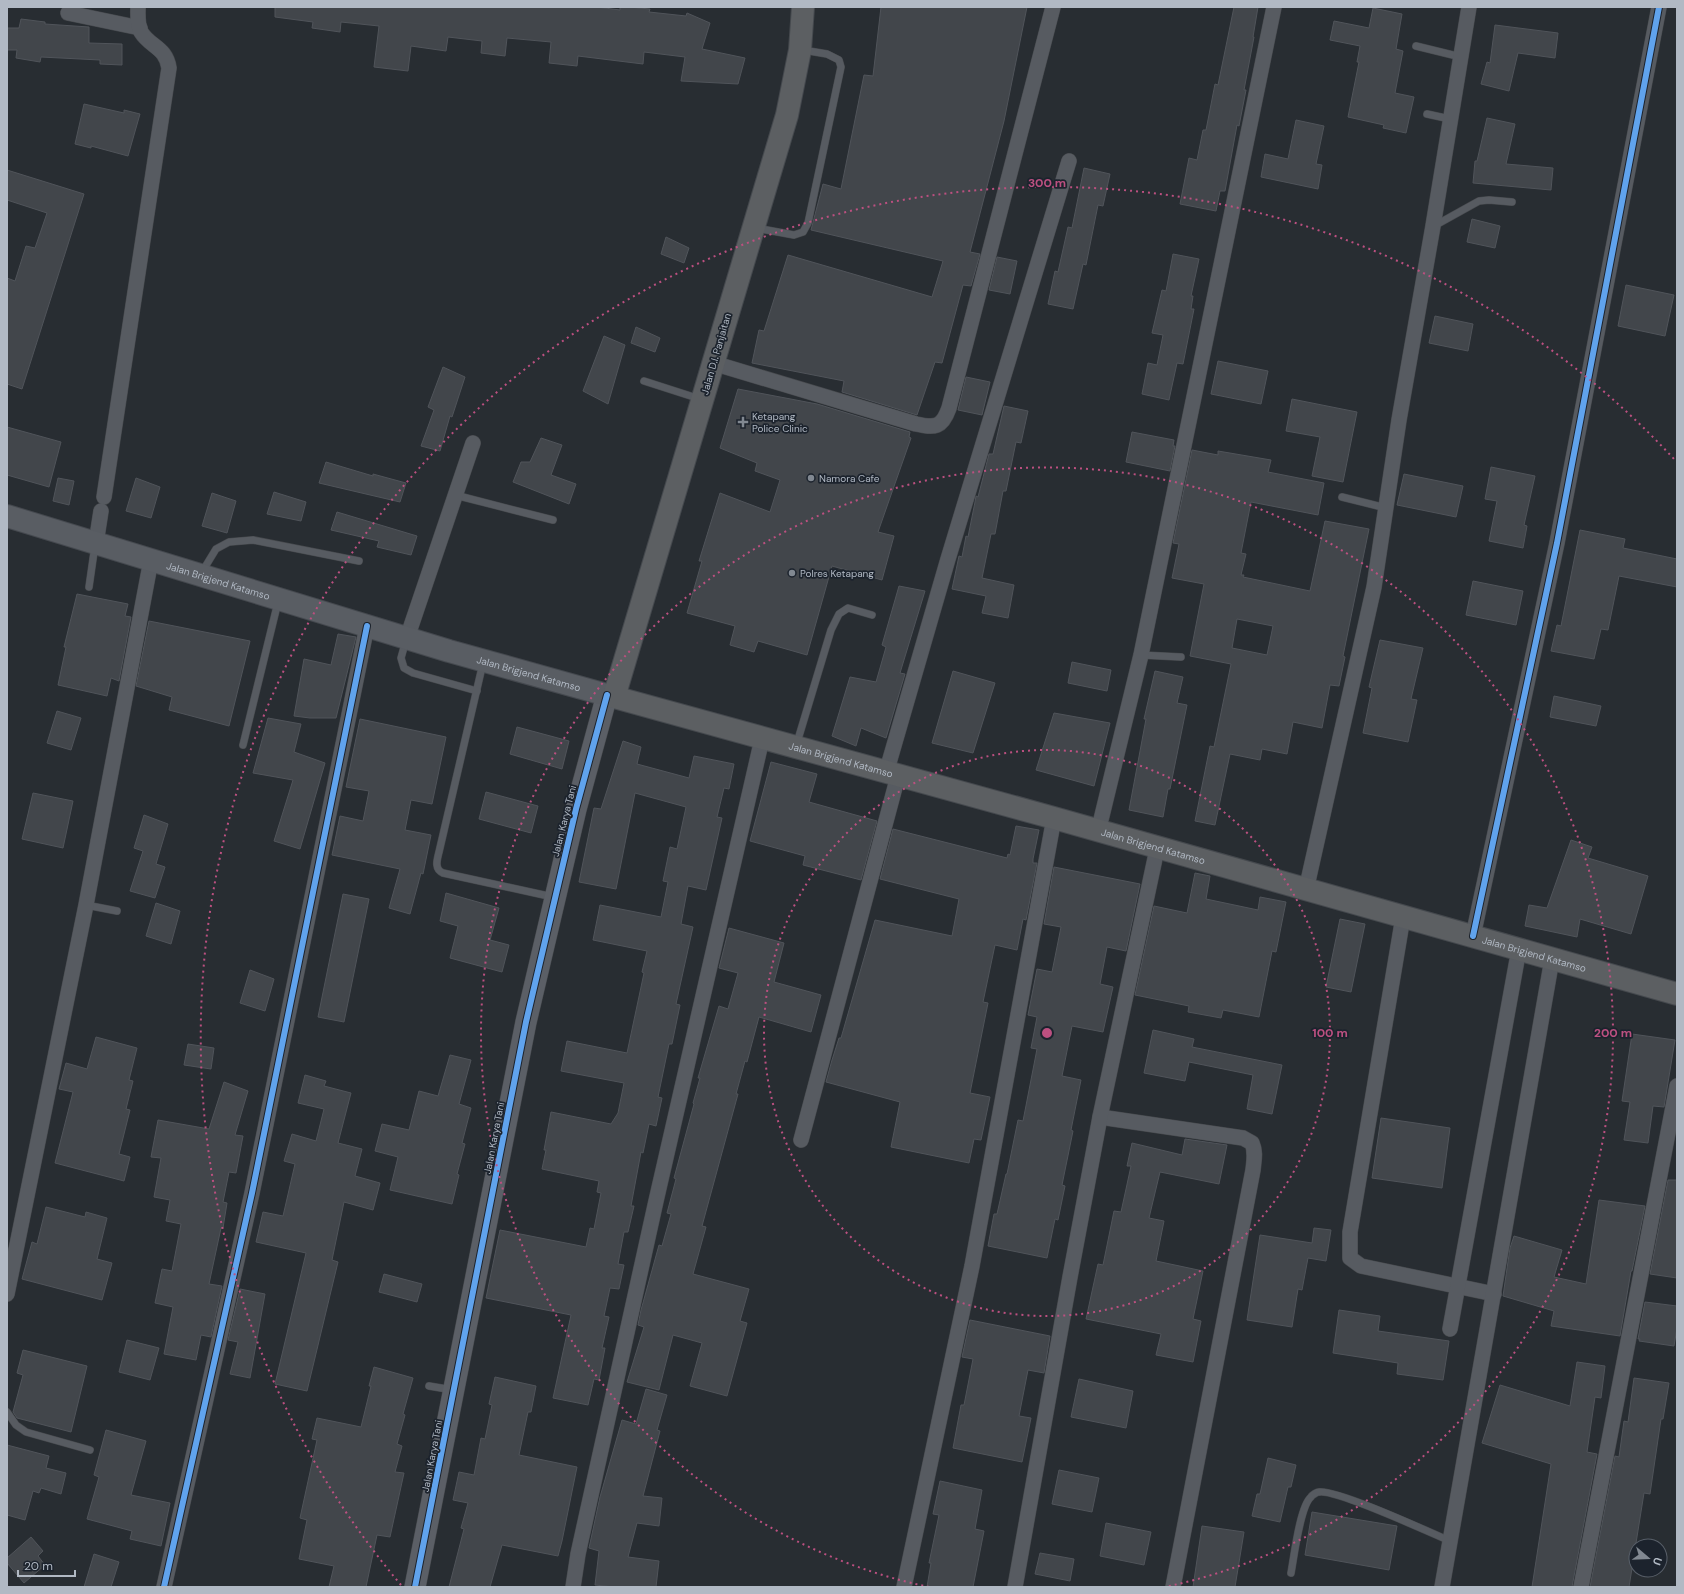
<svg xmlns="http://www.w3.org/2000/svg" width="1684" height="1594" viewBox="0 0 1684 1594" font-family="'DM Sans',sans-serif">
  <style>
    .building { fill: #42464b; stroke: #50545a; fill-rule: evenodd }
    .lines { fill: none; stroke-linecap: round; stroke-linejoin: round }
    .lane-casing { stroke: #46494d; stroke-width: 8 }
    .street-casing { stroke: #46494d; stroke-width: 16 }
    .secondary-casing { stroke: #46494d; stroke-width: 22 }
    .primary-casing { stroke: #45494f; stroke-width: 24 }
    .highway-casing { stroke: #45494e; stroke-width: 24 }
    .lane { stroke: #575b61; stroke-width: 7 }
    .street { stroke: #575b61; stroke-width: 15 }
    .secondary { stroke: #5b5f66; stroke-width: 21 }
    .primary { stroke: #595d63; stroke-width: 22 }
    .highway { stroke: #5c5f62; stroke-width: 22 }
    .cycleway-casing { stroke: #1c232d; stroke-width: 8 }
    .cycleway { stroke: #60a3ed; stroke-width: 6 }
    .ring { fill: none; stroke: #bc5080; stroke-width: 2; stroke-dasharray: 2 4 }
    .poi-dot { fill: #818891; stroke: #1c232d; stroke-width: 1.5 }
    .labels { text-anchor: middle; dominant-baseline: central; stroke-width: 3.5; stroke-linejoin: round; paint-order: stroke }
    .street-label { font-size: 10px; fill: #b1b9c4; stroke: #1c232d }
    .poi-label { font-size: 10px; fill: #b1b9c4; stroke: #1c232d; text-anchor: start }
    .centre { fill: #bc5080; stroke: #1c232d; stroke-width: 2 }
    .ring-label { font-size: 12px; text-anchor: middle; font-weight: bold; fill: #bc5080; stroke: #1c232d; stroke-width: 3.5; stroke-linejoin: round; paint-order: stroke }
  </style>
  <rect width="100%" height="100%" fill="#282d32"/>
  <g class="building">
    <polygon points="275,7 597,7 620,10 620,7 629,7 650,9 649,12 686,16 687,13 710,23 702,49 745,58 738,84 681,81 685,57 644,52 643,64 578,56 577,66 549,63 551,42 507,38 505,56 481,53 482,41 448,37 446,51 411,46 408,71 374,67 379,26 341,22 340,32 312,28 313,22 275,17"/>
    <polygon points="881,7 1027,7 1004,121 970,252 980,254 971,286 963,285 942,363 935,362 917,415 842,392 844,381 752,363 759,330 764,331 788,255 932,297 943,261 811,230 823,184 841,189 864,75 873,76"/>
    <polygon points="1234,7 1258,7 1253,37 1254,37 1244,90 1246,90 1239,126 1237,125 1225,191 1220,191 1216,211 1180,204 1189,158 1197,160 1203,130 1206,130 1215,84 1218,85"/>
    <polygon points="1373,8 1402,14 1396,49 1403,51 1395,93 1414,97 1406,133 1383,128 1384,125 1348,117 1359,62 1357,62 1360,46 1330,40 1334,21 1369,28"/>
    <polygon points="21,19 45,22 45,24 89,27 89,43 122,44 122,65 100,64 100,60 41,57 40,62 16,58 17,50 7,50 7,28 19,28"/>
    <polygon points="1495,25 1558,33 1555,58 1518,53 1509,91 1481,84 1487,62 1490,63"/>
    <polygon points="84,104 124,113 124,110 140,114 128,156 91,146 91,148 75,144"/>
    <polygon points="1487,118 1515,124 1506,164 1553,168 1551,190 1473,183 1475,161 1477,161"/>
    <polygon points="1296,120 1324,126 1316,164 1322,165 1318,189 1261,177 1265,154 1288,159"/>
    <polygon points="1084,168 1110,174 1103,206 1098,205 1086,265 1083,264 1073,309 1048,304 1055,271 1058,272 1068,227 1072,228"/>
    <polygon points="7,170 84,194 22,389 7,384 7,278 15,281 26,246 35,248 47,213 7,200"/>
    <polygon points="1472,219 1500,226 1495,248 1467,242"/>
    <polygon points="666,237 689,248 684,263 661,254"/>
    <polygon points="1173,254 1199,259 1191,296 1193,296 1191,309 1194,309 1183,364 1177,363 1169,400 1142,394 1148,363 1157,365 1163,335 1152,333 1162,290 1166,291"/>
    <polygon points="997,257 1017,261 1010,294 989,290"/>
    <polygon points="1626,285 1674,295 1665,336 1618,326"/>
    <polygon points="1435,316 1473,324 1468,351 1429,343"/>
    <polygon points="636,327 660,338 655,352 631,343"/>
    <polygon points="604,336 625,345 608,404 583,391"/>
    <polygon points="1218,361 1268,371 1261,404 1211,394"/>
    <polygon points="443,367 465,377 452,417 450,416 440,451 421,446 434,410 428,407"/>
    <polygon points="966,377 990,382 982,415 958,410"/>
    <polygon points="738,389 817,404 910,432 909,437 911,438 878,532 894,536 882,580 832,566 807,655 758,641 754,652 730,645 735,626 687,613 702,561 699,561 720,493 770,512 780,480 755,471 757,463 720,448"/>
    <polygon points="1292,399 1357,412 1343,482 1312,476 1320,437 1286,431"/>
    <polygon points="1004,406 1028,411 1021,443 1016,442 1006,491 1003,491 995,534 991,534 982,578 1014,585 1008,618 982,613 986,596 952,589 959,556 962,557 966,536 968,537 975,502 976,496 978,497 989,454 993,454"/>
    <polygon points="7,427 61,442 49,487 7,475"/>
    <polygon points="1132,432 1174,440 1173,446 1175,446 1170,471 1126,462"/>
    <polygon points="541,438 562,445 551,475 576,484 569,504 513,482 521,462 530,462"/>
    <path d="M1192,450L1218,455V451L1271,460L1268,472L1324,483L1318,515L1251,502L1241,553L1246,554L1241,575H1244L1243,577L1310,591L1325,521L1369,529L1343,656L1345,657L1339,686L1330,685L1322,728L1293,722L1287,754L1262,749L1260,760L1230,754L1215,825L1195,821L1210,746L1214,747L1231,664L1190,656L1204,584L1172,578L1179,544L1173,543ZM1237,619L1273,626L1267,655L1232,648Z"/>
    <polygon points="326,462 373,476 373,474 406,483 400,502 319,483"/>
    <polygon points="1491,467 1535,476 1524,525 1527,526 1523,548 1489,541 1497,501 1485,499"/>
    <polygon points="1404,474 1463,486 1456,517 1397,505"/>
    <polygon points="58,478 74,481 69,505 53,501"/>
    <polygon points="136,478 160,487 151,518 126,511"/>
    <polygon points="274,492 306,502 301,521 267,514"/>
    <polygon points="212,493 236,501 227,533 202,526"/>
    <polygon points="337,512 417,536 411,555 377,547 379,541 331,530"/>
    <polygon points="1580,530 1625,539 1623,548 1677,559 1677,587 1619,576 1608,630 1601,629 1594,659 1551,651 1557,625 1561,626"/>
    <polygon points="1473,581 1523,591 1516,625 1466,615"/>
    <polygon points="899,586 925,591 900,673 905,674 886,738 861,728 856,746 832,736 850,677 876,682 886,647 882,645"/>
    <polygon points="77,594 128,604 125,616 131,617 119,681 111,678 107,696 58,685 66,647 64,647"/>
    <polygon points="149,621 250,641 229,726 169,710 172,697 136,686"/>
    <polygon points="338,634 356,637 336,718 310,718 294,716 304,659 331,665"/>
    <polygon points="1380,640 1423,648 1411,699 1417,700 1408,742 1363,733 1372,688 1369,687"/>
    <polygon points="1072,662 1111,670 1107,691 1068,683"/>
    <polygon points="953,671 995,683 973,753 932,743"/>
    <polygon points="1155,671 1183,677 1177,703 1187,705 1170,789 1168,789 1163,817 1129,810 1146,719 1144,719"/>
    <polygon points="1554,696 1601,706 1596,726 1550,717"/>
    <polygon points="57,711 81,718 71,750 47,743"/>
    <polygon points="1054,713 1110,723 1094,786 1036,770"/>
    <polygon points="268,718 301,724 294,752 325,763 300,849 274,841 293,780 253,773"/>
    <polygon points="360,719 446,737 432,804 411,800 405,830 431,835 423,874 421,873 410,914 389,908 400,869 332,855 340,816 363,821 369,791 346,787"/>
    <polygon points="517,727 569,741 562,769 510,754"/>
    <polygon points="623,741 641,747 637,764 689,778 694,756 734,764 729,789 724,788 717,817 722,818 706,890 688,886 681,924 693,927 676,1004 680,1005 672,1044 669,1044 658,1097 662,1098 656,1126 649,1124 643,1153 641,1152 631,1206 634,1206 628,1232 624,1232 618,1264 624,1265 619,1289 610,1288 604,1316 609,1317 602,1348 605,1348 599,1380 594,1379 588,1405 553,1398 571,1315 486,1298 500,1230 586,1247 590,1228 594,1229 601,1193 597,1192 599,1181 542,1169 546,1150 544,1150 551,1112 611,1124 618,1113 624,1083 561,1071 567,1041 627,1053 644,973 642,972 647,951 593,940 600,905 661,917 668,882 663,881 670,847 677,849 686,807 635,793 616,889 579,882 594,808 601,809"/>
    <polygon points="771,762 817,774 809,802 877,821 861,880 803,865 805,856 750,841"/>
    <polygon points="486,792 538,806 531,833 479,819"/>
    <polygon points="33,793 73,801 63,848 22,839"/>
    <polygon points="144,815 168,824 156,864 165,867 155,898 130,891 143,851 134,848"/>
    <polygon points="1016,826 1039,830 1033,859 1033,863 1037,863 1026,920 1023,919 1017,950 995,945 983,1002 988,1003 970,1093 990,1097 981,1140 974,1139 969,1163 891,1147 900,1102 826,1082 832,1060 839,1038 841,1038 875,920 952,936 959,899 880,879 893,829 1007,858 1008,854 1010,855"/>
    <polygon points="1571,840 1592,847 1588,858 1648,876 1631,934 1580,919 1577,937 1525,926 1529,905 1547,908"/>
    <polygon points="1054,867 1140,884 1126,951 1107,947 1100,984 1113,987 1103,1032 1072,1026 1062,1076 1081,1080 1071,1130 1073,1131 1062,1185 1065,1186 1058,1220 1055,1219 1047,1258 988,1246 994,1214 997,1214 1006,1174 1007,1174 1018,1120 1023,1121 1037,1049 1031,1048 1037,1017 1028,1015 1037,969 1052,972 1061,927 1044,924"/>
    <polygon points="1195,873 1210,876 1206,899 1258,910 1260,897 1286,902 1276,952 1272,951 1259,1017 1223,1010 1221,1018 1188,1012 1189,1006 1135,995 1154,906 1187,913"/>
    <polygon points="446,893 499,908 490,940 509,945 502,972 450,958 458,926 440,921"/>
    <polygon points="343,894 369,899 344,1022 318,1017"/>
    <polygon points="156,903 180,911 171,944 146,936"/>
    <polygon points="1340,919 1365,924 1351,992 1326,987"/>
    <polygon points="729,928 784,943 774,982 821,995 811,1032 759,1017 747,1062 745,1061 736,1094 738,1094 702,1226 706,1227 693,1274 749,1289 740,1321 747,1323 727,1396 690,1386 702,1343 673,1335 659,1390 627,1382 644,1327 638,1325 641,1310 659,1245 662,1246 671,1214 667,1213 676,1179 674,1178 694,1104 693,1103 700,1078 698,1078 719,1006 728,1009 738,973 719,968"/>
    <polygon points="250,970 274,979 265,1011 240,1003"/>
    <polygon points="1153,1030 1194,1039 1192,1047 1282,1065 1272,1114 1247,1109 1253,1075 1189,1062 1185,1081 1144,1073"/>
    <polygon points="1632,1034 1675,1040 1664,1107 1653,1106 1648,1143 1624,1140 1630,1102 1622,1101"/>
    <polygon points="96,1037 137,1048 129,1080 133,1081 126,1109 130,1110 119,1154 130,1157 124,1181 55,1163 73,1092 59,1089 66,1063 87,1069"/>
    <polygon points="188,1044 214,1048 211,1069 184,1065"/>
    <polygon points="450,1055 471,1060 459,1104 471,1108 462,1143 465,1144 457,1174 459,1175 452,1204 390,1190 398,1157 375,1151 382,1124 409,1130 419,1091 438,1096"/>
    <polygon points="305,1075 326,1081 324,1086 351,1093 338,1143 362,1149 355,1176 380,1183 373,1210 344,1202 332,1260 338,1262 307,1391 275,1384 306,1253 256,1242 263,1212 283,1216 295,1164 284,1161 292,1134 316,1141 324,1109 298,1103"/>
    <polygon points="224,1082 248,1091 235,1135 243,1136 236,1173 229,1172 223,1202 227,1203 223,1228 221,1228 209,1284 222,1286 211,1337 201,1335 196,1360 164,1354 173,1307 155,1303 162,1269 172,1271 181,1224 166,1221 170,1200 154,1197 161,1158 151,1157 158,1120 209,1129"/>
    <polygon points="1381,1118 1450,1128 1442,1188 1372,1178"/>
    <polygon points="1185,1139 1227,1145 1219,1184 1160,1172 1149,1218 1164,1221 1156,1261 1203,1271 1193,1319 1201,1321 1193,1362 1156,1355 1161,1334 1086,1319 1098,1264 1103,1265 1114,1211 1121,1212 1131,1166 1127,1166 1132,1143 1182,1155"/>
    <polygon points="1668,1180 1677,1180 1677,1278 1650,1274"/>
    <polygon points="1599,1200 1645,1206 1632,1271 1631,1271 1620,1336 1551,1326 1554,1311 1503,1296 1510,1248 1514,1236 1562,1250 1554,1277 1586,1284"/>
    <polygon points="46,1207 85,1217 86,1212 107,1218 97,1259 112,1263 102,1300 22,1279 32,1242 37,1244"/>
    <polygon points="1314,1228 1331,1230 1326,1261 1308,1258 1302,1290 1298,1289 1292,1327 1247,1320 1260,1235 1312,1243"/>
    <polygon points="384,1274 422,1284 417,1302 379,1292"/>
    <polygon points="240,1289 265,1294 250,1378 230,1374 238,1342 228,1340"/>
    <polygon points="1645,1302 1677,1306 1677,1328 1674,1346 1639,1341 1640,1339 1638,1339"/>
    <polygon points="1339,1310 1380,1316 1378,1331 1449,1341 1443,1380 1397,1374 1398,1363 1333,1353"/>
    <polygon points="970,1320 1050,1336 1044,1373 1028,1370 1019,1416 1031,1418 1022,1462 953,1448 961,1405 964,1405 973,1359 962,1357"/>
    <polygon points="127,1340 159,1348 150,1380 119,1372"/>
    <polygon points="23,1350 87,1366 71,1432 17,1418 13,1412 23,1375 17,1373"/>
    <polygon points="1577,1362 1605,1366 1601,1398 1595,1397 1587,1452 1597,1454 1572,1587 1532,1587 1551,1464 1482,1443 1500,1385 1570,1406"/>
    <polygon points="374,1367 413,1378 403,1414 405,1415 397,1444 402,1446 395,1472 404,1473 390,1537 377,1535 366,1587 329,1587 334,1566 299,1559 307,1520 300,1518 317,1440 312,1439 317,1418 361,1427 371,1386 369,1386"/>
    <polygon points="495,1377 536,1386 531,1412 528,1412 519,1455 577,1467 562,1541 558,1556 502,1545 490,1587 449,1587 464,1529 461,1528 468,1503 453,1500 459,1472 474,1475 481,1438 485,1439 492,1405 489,1404"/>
    <polygon points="1634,1378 1669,1383 1663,1419 1661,1419 1650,1494 1644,1493 1629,1587 1590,1587 1615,1456 1619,1457 1624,1421 1628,1422"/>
    <polygon points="1079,1379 1133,1391 1126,1428 1071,1417"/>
    <polygon points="646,1389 667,1395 657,1430 660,1431 643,1496 662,1498 659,1526 637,1523 628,1557 659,1561 656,1587 614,1587 595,1585 599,1551 589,1548 600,1497 622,1420 636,1424"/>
    <polygon points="106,1430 146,1441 131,1495 170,1503 161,1546 130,1539 132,1531 87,1519 99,1477 94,1475"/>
    <polygon points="7,1445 49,1456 46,1468 66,1473 61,1494 41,1488 39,1493 33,1491 25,1520 7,1515"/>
    <polygon points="1268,1458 1296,1465 1291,1487 1288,1487 1280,1522 1252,1516 1257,1494 1260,1494"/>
    <polygon points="1059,1470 1099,1478 1092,1512 1052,1504"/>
    <polygon points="940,1481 982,1490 975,1529 984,1531 973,1587 927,1587 931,1563 929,1563 939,1515 933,1514"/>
    <polygon points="1312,1512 1397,1526 1389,1570 1305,1555"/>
    <polygon points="1106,1523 1151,1532 1144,1565 1100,1556"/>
    <polygon points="1202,1526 1244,1532 1235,1587 1193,1587"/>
    <polygon points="31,1537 43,1551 38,1556 45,1565 24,1583 7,1563 7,1558"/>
    <polygon points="1040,1553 1074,1559 1070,1581 1035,1574"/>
    <polygon points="94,1554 119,1562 111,1587 84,1587"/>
  </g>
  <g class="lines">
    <defs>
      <g id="lane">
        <polyline points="1416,46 1461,57"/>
        <polyline points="1427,114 1450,119"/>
        <polyline points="1434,226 1479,201 1489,200 1512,202"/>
        <polyline points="756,228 794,235 803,232 808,223 841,67 839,60 827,54 803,50"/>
        <polyline points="644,381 700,399"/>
        <polyline points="455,495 553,520"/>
        <polyline points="1342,497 1386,508"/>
        <polyline points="202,572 216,549 229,542 253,540 359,561"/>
        <polyline points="89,587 95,545"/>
        <polyline points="406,640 401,658 404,668 413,673 477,691"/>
        <polyline points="1141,655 1181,657"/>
        <path d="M483,663L439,852C437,860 434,869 443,873L553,897"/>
        <polyline points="243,745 278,602"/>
        <polyline points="796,746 831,630 839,614 848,608 872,615"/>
        <polyline points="86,905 117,911"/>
        <polyline points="429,1386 453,1390"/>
        <polyline points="7,1412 16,1425 26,1432 90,1450"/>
        <path d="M1291,1573C1294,1557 1300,1506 1311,1497C1312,1495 1317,1492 1319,1492C1336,1489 1429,1532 1450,1541"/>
      </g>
      <g id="street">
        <polyline points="68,13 140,28"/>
        <path d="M713,363L916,424C935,428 942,428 949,408L1053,7"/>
        <path d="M104,497L169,68C166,47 150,47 141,32C137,24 138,15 138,7"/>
        <polyline points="96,543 101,511"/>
        <polyline points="407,638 473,443"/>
        <polyline points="886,773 948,559 1069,161"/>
        <polyline points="1098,832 1141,655 1274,7"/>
        <polyline points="1306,890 1374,587 1399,420 1433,226 1469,7"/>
        <polyline points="1403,917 1350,1232 1350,1258 1361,1266 1494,1294"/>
        <polyline points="1473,936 1557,543 1659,7"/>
        <path d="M1100,1117L1243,1138L1252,1143C1256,1152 1254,1160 1253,1170L1173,1587"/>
        <polyline points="801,1140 898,776"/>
        <polyline points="7,1294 86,905 151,560"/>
        <polyline points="1450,1329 1519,949"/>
        <polyline points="164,1587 252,1193 367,626"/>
        <polyline points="573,1587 578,1554 656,1201 762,739"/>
        <polyline points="904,1587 972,1266 1054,818"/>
        <polyline points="1015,1587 1070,1277 1100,1117 1157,849"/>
        <polyline points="1442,1587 1552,959"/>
        <polyline points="1581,1587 1677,1086"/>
      </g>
      <polyline id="secondary" points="415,1587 526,1022 576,809 607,695"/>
      <g id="primary">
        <path id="s1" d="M7,516L449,651L614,697"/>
      </g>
      <g id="highway">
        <path id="s2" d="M803,7L800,50L787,115L614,697L1054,818L1677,994"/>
      </g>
    </defs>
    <use href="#lane" class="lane-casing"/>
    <use href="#street" class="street-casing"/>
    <use href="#secondary" class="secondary-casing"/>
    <use href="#primary" class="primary-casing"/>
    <use href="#highway" class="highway-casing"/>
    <use href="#lane" class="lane"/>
    <use href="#street" class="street"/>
    <use href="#secondary" class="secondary"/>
    <use href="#primary" class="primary"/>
    <use href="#highway" class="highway"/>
    <defs>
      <g id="cycleway">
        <polyline points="1473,936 1557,543 1659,7"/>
        <polyline points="164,1587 252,1193 367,626"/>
        <polyline points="415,1587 526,1022 576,809 607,695"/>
      </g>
    </defs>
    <use href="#cycleway" class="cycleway-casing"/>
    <use href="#cycleway" class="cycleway"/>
  </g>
  <g class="ring">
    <circle cx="1047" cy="1033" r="283"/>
    <path d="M929 1587A566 566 0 1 1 1165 1587"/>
    <path d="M401 1585A850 850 0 0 1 1674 459"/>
  </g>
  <g class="poi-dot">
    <path d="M741 416h4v4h4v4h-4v4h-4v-4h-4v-4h4z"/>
    <circle cx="811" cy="478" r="4"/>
    <circle cx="792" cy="573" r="4"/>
  </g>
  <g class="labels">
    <g class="street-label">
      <text transform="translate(716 354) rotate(-74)">Jalan D.I. Panjaitan</text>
      <text stroke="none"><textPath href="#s1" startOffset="221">Jalan Brigjend Katamso</textPath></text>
      <text stroke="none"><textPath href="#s1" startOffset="545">Jalan Brigjend Katamso</textPath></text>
      <text stroke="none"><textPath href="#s2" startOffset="952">Jalan Brigjend Katamso</textPath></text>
      <text transform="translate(564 821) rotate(-76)">Jalan Karya Tani</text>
      <text stroke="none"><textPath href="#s2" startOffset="1276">Jalan Brigjend Katamso</textPath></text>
      <text stroke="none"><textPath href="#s2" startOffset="1672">Jalan Brigjend Katamso</textPath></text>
      <text transform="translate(494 1138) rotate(-79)">Jalan Karya Tani</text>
      <text transform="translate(432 1456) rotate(-79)">Jalan Karya Tani</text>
    </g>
    <g class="poi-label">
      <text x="752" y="416">Ketapang<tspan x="752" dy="12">Police Clinic</tspan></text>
      <text x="819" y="478">Namora Cafe</text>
      <text x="800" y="573">Polres Ketapang</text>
    </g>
  </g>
  <circle cx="1047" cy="1033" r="6" class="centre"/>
  <g class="ring-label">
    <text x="1047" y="187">300 m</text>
    <text x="1330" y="1037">100 m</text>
    <text x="1613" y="1037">200 m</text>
  </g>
  <rect width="1684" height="1594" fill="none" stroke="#b1b9c4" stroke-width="16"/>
  <g transform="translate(1648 1558) rotate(109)"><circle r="19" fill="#1c232d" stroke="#585f69"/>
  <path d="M0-3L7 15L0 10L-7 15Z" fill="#818891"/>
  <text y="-6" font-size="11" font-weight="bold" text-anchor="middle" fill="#b1b9c4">U</text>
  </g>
  <path d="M18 1570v6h57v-6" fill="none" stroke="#b1b9c4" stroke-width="2"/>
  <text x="24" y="1570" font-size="12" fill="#b1b9c4" stroke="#1c232d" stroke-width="3" paint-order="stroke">20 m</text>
</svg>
